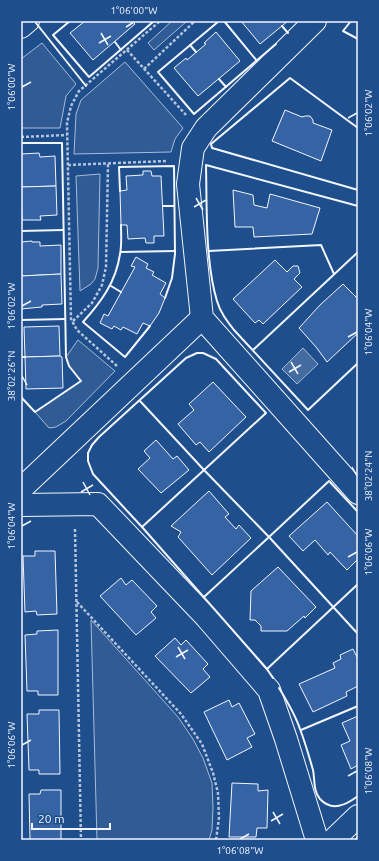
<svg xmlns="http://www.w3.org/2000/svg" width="379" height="861" viewBox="0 0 379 861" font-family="Ubuntu,sans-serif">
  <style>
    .built { fill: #305b95; stroke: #a8bbd7 }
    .water { fill: #446ba0; stroke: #a8bbd7 }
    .building { fill: #3563a3; stroke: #f2f6ff }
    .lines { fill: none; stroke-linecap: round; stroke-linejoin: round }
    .street-casing { stroke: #f2f6ff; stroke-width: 24 }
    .path { stroke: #b3c4dc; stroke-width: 2.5; stroke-dasharray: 3 2; stroke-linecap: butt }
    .street { stroke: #1f4e8c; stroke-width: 22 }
    .wall { stroke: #f2f6ff; stroke-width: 2 }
    .ticks { fill: none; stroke: #f2f6ff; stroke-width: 1.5 }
    .neatline { fill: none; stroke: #f2f6ff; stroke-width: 1.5 }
    .ticks-label { font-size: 10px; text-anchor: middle; fill: #f2f6ff }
  </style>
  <rect width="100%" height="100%" fill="#1f4e8c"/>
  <g class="built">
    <polygon points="172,21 187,21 154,50 148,43"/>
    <polygon points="42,43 76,84 66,96 60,128 21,128 21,59"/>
    <polygon points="125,62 183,128 175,139 171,152 74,154 76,114 81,100"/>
    <polygon points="100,174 98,268 95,279 91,284 80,291 76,176"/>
    <polygon points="78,340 115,371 66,421 56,427 49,428 35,412 81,381 69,366 66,357"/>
    <polygon points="91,620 178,717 193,739 203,758 212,783 213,808 212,830 209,840 97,840"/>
  </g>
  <polygon class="water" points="303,348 318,364 297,384 282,369"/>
  <g class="building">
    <polygon points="85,21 132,21 135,24 93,60 70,33"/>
    <polygon points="241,21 288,21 260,44"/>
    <polygon points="216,32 240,61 198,96 174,68 186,58 187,60 206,44 204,43"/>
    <polygon points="285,110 302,117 305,116 310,116 313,120 313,123 332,130 321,161 272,141"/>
    <polygon points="39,153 40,157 55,156 56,186 21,187 21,154"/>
    <polygon points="143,171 151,171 152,176 161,176 164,236 154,236 154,243 146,243 145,238 128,239 127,225 121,225 120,191 127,190 126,176 143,175"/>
    <polygon points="56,186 57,215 40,216 41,220 22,220 21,187"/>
    <polygon points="233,190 253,195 254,205 267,208 270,194 320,208 312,234 254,237 253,227 235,227"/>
    <polygon points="32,241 32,242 40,242 40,246 61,245 61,274 21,276 21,242"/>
    <polygon points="136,257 148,264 146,268 154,272 152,275 166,283 160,294 165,298 159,313 150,326 143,323 137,334 123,327 121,330 114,326 112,329 100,323 104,314 108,316 135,267 131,266"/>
    <polygon points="275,260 287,272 293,266 298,266 300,273 294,279 302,287 263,324 259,320 255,323 233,299"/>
    <polygon points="61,274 62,304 42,305 42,307 21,309 21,276"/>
    <polygon points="343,284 358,299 358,333 327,362 316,347 299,328 320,305"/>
    <polygon points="59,326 60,356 25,357 24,327"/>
    <polygon points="60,356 62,357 63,388 26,389 25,357"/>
    <polygon points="213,382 246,417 209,452 200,442 196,445 178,424 194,410 189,404"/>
    <polygon points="156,440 173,459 177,456 189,470 161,493 138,469 150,458 144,451"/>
    <polygon points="209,491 229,514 225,517 236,529 239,525 251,538 212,575 178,537 181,532 171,526"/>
    <polygon points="327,502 358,536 358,559 347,570 330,552 328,555 315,540 303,551 289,536"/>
    <polygon points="35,551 55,551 57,614 37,615 36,611 25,612 23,556 35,556"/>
    <polygon points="278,567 316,607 305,618 304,616 287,631 261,631 261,626 255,620 250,620 251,591"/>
    <polygon points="121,578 126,585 132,580 157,606 151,612 156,618 136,635 100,596"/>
    <polygon points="58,630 58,695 38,695 38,691 27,691 25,635 37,634 37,631"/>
    <polygon points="175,638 181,645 186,640 208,664 203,669 210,677 191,693 155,656"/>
    <polygon points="353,649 358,659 358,686 346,692 347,696 313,712 299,684 335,668 333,663 341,659 340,655"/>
    <polygon points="229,700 232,707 239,703 255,734 247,738 252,747 227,760 204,712"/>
    <polygon points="39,710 59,710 60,774 39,774 39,770 29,770 27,714 39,714"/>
    <polygon points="358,716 358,765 351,769 341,745 350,741 342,723"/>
    <polygon points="232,783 258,784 258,791 268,790 267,828 257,828 256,837 229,837"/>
    <polygon points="41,790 61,790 61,840 30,840 29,794 40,794"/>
  </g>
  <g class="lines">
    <defs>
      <g id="street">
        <polyline points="315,21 206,128 193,148 188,184 202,318 358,493"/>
        <polyline points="21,27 28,21"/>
        <polyline points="21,489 202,318"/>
        <polyline points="21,505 98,504 206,617 269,690 286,739 317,840"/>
        <polyline points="333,840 358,816"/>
      </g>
    </defs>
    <use href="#street" class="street-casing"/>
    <g class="path">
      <polyline points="127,50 186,115"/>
      <polyline points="144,69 195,21"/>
      <polyline points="21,137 67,135"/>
      <polyline points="68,165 167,161"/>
      <polyline points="73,321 92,303 102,285 106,267 108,164"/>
      <polyline points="117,366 77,330 71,319 67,123 71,106 79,91 160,21"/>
      <polyline points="75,529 81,840"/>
      <polyline points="77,602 181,714 202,744 213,773 218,793 219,818 216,840"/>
    </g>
    <use href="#street" class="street"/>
    <g class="wall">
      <polyline points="70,21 53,35 89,77 154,21"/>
      <polyline points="219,21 158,72 194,114 276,44"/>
      <polyline points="224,21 257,61"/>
      <polyline points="351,21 343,31 358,39"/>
      <polyline points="36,23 86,86"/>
      <polyline points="282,26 288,33"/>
      <polyline points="115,42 121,50"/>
      <polyline points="190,45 196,52"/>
      <polyline points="219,79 226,87"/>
      <polyline points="358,128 290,78 211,144 212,148 358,190"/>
      <polyline points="21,143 62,143 66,357 69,366 81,381 35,412 21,397"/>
      <polyline points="120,191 119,167 174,166 175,254 172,278 165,298"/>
      <polyline points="163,206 174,206"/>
      <path d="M358,206L206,165C207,206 205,262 217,301C220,312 227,321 234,330L308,410L358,363"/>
      <path d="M121,225C121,235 122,245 120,254C116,282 101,302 83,322L125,357L150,326"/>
      <polyline points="21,231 63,230"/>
      <polyline points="209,251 321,245 334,274"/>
      <polyline points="121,252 175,251"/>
      <polyline points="111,286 121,292"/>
      <polyline points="21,320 65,319"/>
      <polyline points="253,350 358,252"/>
      <polyline points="21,357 25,357"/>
      <polyline points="140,401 204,470 142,527"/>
      <polyline points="204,597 269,537 358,634"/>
      <polyline points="267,669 358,584"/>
      <polyline points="273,678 267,669 142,527 93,474 88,461 88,453 92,445 99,437 186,358 197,353 203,353 216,359 266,413 204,470 269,537 329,481 358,512"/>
      <path d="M279,688C287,701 295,714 300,729C305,742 309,756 313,770C315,779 313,791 320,799C332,812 346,805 358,796"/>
      <polyline points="301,730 358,706"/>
      <polyline points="355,840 358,837"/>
    </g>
  </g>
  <path class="ticks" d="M126,27L134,22M101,33L108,45M99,43L111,36M22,87L31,82M348,118L357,113M196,198L203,210M194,207L206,200M22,306L31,301M348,337L357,332M291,362L298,374M289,372L301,365M22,376L27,385M352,467L357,476M83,482L90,495M81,492L93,485M22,526L31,521M348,557L357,552M178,647L185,659M176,657L188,650M22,745L31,740M348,776L357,771M273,812L280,824M271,821L283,814M240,839L249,834"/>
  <rect width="379" height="861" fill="none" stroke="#1f4e8c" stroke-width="44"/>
  <path d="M32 823v6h78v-6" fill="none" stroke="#f2f6ff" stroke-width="2"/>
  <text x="38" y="823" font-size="12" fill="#f2f6ff" stroke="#1f4e8c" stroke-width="3" paint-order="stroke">20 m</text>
  <rect x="22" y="22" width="335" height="817" class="neatline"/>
  <g class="ticks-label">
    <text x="134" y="14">1°06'00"W</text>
    <text transform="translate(11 87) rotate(-90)" y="4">1°06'00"W</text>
    <text transform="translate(368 113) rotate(-90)" y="4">1°06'02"W</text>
    <text transform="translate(11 306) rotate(-90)" y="4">1°06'02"W</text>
    <text transform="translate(368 332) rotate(-90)" y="4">1°06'04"W</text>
    <text transform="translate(11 376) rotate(-90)" y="4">38°02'26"N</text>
    <text transform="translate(368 476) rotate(-90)" y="4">38°02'24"N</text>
    <text transform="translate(11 526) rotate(-90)" y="4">1°06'04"W</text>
    <text transform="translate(368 552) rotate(-90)" y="4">1°06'06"W</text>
    <text transform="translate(11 745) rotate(-90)" y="4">1°06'06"W</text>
    <text transform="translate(368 771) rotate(-90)" y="4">1°06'08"W</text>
    <text x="240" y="854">1°06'08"W</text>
  </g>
</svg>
